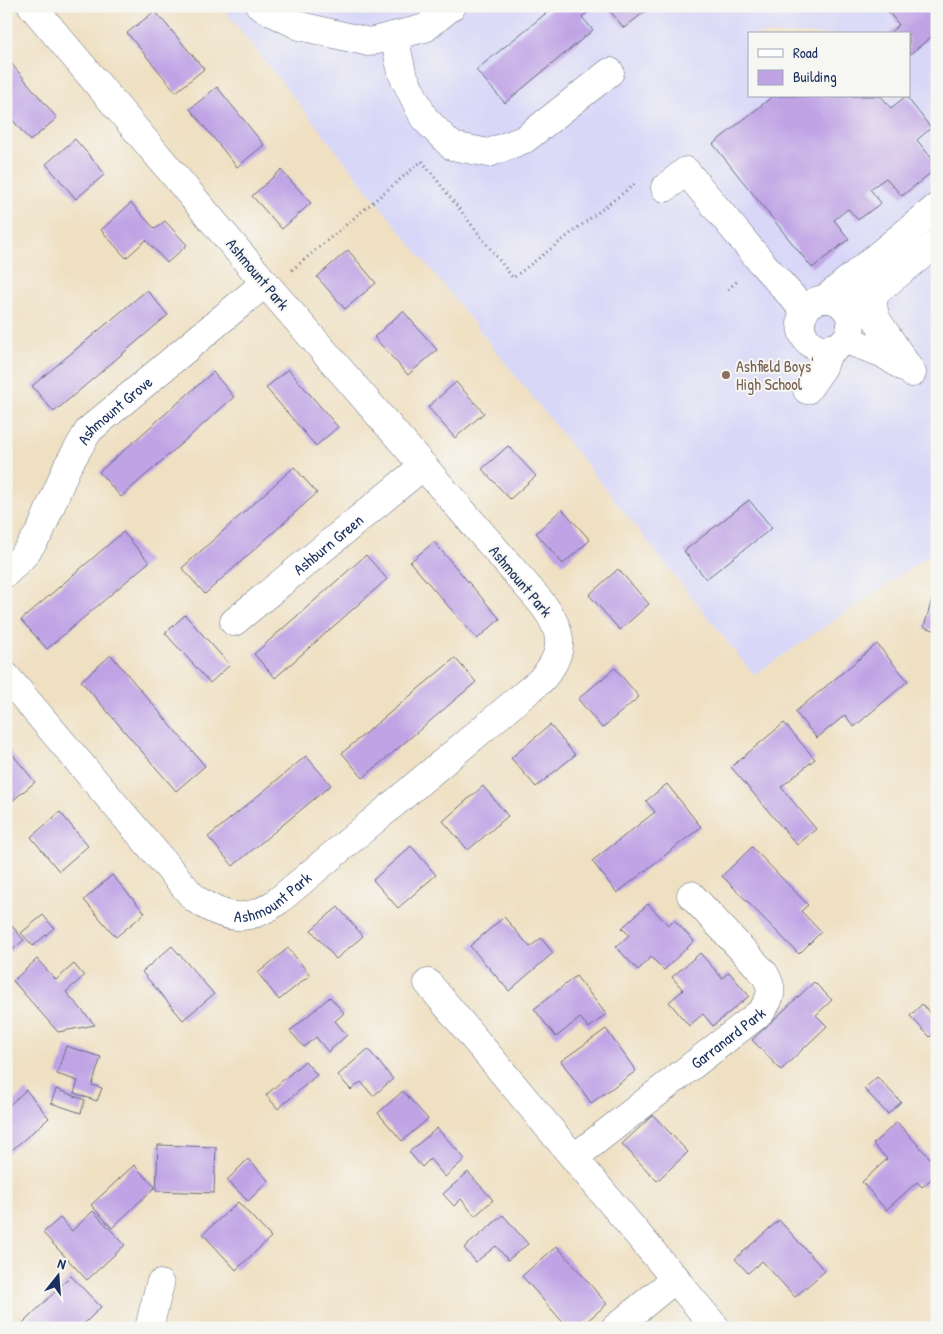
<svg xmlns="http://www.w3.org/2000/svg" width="943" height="1334" viewBox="0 0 943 1334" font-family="'Patrick Hand',sans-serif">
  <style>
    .built { fill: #d8d7f8; fill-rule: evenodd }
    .building { fill: #bfa3e5 }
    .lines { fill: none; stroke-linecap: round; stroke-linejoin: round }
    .minor-casing { stroke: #656d81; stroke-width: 29 }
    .path { stroke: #656d81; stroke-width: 3; stroke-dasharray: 1 4; stroke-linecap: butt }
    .minor { stroke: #fff; stroke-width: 28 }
    .education-dot { fill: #8d6e63; stroke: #f6f6f2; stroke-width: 2 }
    .labels { text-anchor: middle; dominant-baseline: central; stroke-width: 4; stroke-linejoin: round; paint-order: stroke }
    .street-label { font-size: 16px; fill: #1b2f5e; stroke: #f6f6f2 }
    .education-label { font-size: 16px; fill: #785e54; stroke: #f6f6f2; text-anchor: start }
  </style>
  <rect width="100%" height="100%" fill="#f6f6f2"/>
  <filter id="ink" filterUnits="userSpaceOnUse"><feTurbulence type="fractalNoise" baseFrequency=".02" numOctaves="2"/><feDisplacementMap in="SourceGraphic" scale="10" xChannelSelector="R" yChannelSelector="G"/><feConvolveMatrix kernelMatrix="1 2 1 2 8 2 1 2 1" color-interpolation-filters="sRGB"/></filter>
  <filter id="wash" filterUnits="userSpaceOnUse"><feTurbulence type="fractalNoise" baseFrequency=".0096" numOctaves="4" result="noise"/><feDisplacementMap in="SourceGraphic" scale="20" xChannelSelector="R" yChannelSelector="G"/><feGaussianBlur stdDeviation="1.12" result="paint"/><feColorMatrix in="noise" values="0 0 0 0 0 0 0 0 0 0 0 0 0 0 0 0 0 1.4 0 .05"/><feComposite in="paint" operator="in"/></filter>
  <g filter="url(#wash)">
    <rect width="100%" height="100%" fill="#efe0c2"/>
    <path class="built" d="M221,6H937V550L754,675ZM749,34H909V96H749Z"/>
    <g id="blocks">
      <g class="building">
        <polygon points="555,6 595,6 582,17 593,30 505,103 476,70"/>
        <polygon points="606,6 652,6 624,28"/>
        <polygon points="884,6 937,6 937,32 909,55 909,34 888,34 899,25"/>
        <polygon points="155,11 204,69 176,92 127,33"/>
        <polygon points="10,62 57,118 30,141 6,112 6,65"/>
        <polygon points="217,87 264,145 237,167 190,109"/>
        <polygon points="773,96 881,96 891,108 906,96 931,128 917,140 937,165 937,168 902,196 886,178 870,189 881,203 858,220 848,209 834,220 849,239 812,268 713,144"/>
        <polygon points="75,139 105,174 76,199 46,164"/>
        <polygon points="281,170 311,203 282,229 252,196"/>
        <polygon points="131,203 155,229 165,221 187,245 167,263 146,240 126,258 101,230"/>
        <polygon points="348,250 376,283 345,309 317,277"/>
        <polygon points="147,290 168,315 54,412 32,386"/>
        <polygon points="403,311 437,350 408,375 374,337"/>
        <polygon points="288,369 338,427 316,446 266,388"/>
        <polygon points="213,372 234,397 121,497 99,472"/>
        <polygon points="456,382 484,413 455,438 428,407"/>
        <polygon points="508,446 536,476 510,499 482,469"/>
        <polygon points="294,467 317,493 205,594 182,568"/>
        <polygon points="749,500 772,528 706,579 684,551"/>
        <polygon points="562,509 590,540 563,564 536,533"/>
        <polygon points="123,532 149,562 47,649 21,620"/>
        <polygon points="434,542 500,619 477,639 410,562"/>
        <polygon points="366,555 387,579 275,678 254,654"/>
        <polygon points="618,569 649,604 620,630 589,595"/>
        <polygon points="936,585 937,585 937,631 924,627"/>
        <polygon points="185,615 230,665 210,683 165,633"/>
        <polygon points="877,644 908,681 854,727 845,715 817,738 795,712"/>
        <polygon points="111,655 205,766 176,791 81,681"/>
        <polygon points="455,658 476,682 363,778 342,753"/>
        <polygon points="615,668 639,697 602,728 578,699"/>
        <polygon points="784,723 815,759 781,787 816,829 797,845 731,767"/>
        <polygon points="550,725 575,755 536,787 511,758"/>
        <polygon points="8,749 35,782 6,806 6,750"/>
        <polygon points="306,756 331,785 233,866 208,837"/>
        <polygon points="667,784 701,827 617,893 592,861 655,812 646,801"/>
        <polygon points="483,786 508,816 468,850 443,821"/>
        <polygon points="60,812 88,846 59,871 31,837"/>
        <polygon points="411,846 436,875 398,908 373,880"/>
        <polygon points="752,847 808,905 801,911 821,932 799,954 722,876"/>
        <polygon points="112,875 145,913 116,937 84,900"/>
        <polygon points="648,904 668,925 674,920 694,941 664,970 651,957 638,970 616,947 629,935 622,928"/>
        <polygon points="338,907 363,936 336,959 311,930"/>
        <polygon points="43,915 54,928 33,946 21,933"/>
        <polygon points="504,917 530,947 541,938 553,953 509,991 470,946"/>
        <polygon points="6,919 24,940 6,955"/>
        <polygon points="172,946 214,994 183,1020 142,972"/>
        <polygon points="288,948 310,975 279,1000 258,973"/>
        <polygon points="700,953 722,978 729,972 749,996 713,1026 703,1014 689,1026 669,1002 683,990 672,977"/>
        <polygon points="37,959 56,980 74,964 84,976 66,992 95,1025 58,1032 50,1023 13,981"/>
        <polygon points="576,976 606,1014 589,1028 580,1018 556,1037 534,1009"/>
        <polygon points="814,982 832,1000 816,1015 827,1026 781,1070 752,1040"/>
        <polygon points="330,997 344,1013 335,1021 347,1035 328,1052 316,1037 304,1047 290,1031"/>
        <polygon points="922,1004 937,1020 937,1030 930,1037 910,1016"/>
        <polygon points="606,1029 636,1071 591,1103 561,1061"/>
        <polygon points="66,1046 101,1057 92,1085 102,1088 97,1101 74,1093 78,1081 57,1074"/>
        <polygon points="368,1049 393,1079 373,1096 361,1082 351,1090 338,1075"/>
        <polygon points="305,1061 317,1075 278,1109 266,1095"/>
        <polygon points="877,1077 901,1102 888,1114 864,1089"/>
        <polygon points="56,1089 85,1100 81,1113 51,1103"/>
        <polygon points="26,1090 49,1118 6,1155 6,1108"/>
        <polygon points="403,1091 428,1119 402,1141 378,1113"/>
        <polygon points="653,1115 688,1152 657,1181 622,1144"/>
        <polygon points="897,1122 937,1166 937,1174 922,1187 917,1182 886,1210 862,1182 887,1159 873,1144"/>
        <polygon points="437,1128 465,1159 445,1177 430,1159 422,1167 409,1152"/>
        <polygon points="158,1145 216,1147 214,1193 156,1191"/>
        <polygon points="248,1159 269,1181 248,1201 227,1180"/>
        <polygon points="134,1165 155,1187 112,1228 91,1205"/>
        <polygon points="468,1172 493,1200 475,1216 461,1199 454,1206 443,1194"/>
        <polygon points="238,1202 271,1237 236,1270 203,1234"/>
        <polygon points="93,1211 125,1245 87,1280 43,1233 60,1218 72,1231"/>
        <polygon points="503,1215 528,1244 508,1260 496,1246 476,1262 464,1248"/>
        <polygon points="779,1220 825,1271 795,1297 762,1261 748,1273 735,1259"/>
        <polygon points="557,1246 607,1304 579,1328 568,1328 522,1276"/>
        <polygon points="71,1276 101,1307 80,1328 18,1328"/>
      </g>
    </g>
  </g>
  <g filter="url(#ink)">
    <use href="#blocks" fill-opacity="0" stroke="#656d81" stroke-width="1"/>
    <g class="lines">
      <defs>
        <g id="minor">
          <polyline points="260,6 300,26 369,42 425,28 452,6"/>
          <polyline points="394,36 402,73 424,118 452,146 489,153 525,139 610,72"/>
          <polyline points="665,188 686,171 762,263 805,311"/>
          <polyline points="875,292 873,304 875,317 912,373"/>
          <polyline points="825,299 937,207"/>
          <circle cx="826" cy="324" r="25"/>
          <polyline points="849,313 937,243"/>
          <polyline points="846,340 882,353 905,368"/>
          <polyline points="807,390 823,367 830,348"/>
          <path id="s1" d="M6,573L24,555L40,532L67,467L89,430L265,283"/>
          <path id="s2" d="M234,622L423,466"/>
          <path id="s3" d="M6,676L194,898C224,919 248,924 278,901L540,681C567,652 564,631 540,601L265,283L32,6"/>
          <polyline points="428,983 716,1328"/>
          <path id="s4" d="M575,1157L761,1012C772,997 774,989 764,973L691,895"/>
          <polyline points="149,1328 160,1284"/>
          <polyline points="615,1328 676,1278"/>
        </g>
      </defs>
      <use href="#minor" class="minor-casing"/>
      <g class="path">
        <polyline points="292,270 422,161 513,278 636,183"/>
        <polyline points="728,289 739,280"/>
      </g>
      <use href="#minor" class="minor"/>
    </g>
  </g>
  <circle class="education-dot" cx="726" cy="375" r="5"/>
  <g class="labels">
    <g class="street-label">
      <text transform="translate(258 274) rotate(50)">Ashmount Park</text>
      <text stroke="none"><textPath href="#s1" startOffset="199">Ashmount Grove</textPath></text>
      <text stroke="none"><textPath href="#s2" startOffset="122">Ashburn Green</textPath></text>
      <text transform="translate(521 581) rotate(50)">Ashmount Park</text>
      <text stroke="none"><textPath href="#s3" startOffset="379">Ashmount Park</textPath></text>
      <text stroke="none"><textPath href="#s4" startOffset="194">Garranard Park</textPath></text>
    </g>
    <g class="education-label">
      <text x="736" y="366">Ashfield Boys'<tspan x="736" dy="18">High School</tspan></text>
    </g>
  </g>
  <rect width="943" height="1334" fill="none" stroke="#f6f6f2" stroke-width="25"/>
  <rect x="748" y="32" width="162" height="65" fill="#f6f6f2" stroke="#9ea6b7"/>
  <rect x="758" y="49" width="25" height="8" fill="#ffffff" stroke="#9ea6b7"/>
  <text x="793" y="58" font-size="15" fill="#1b2f5e">Road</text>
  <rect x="758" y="70" width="25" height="15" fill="#bfa3e5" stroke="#9ea6b7"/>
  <text x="793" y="82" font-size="15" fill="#1b2f5e">Building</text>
  <g transform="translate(58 1276) rotate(17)" stroke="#f6f6f2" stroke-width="4" paint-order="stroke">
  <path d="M0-4L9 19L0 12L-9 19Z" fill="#1b2f5e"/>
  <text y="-8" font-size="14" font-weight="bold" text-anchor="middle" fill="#1b2f5e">N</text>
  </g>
</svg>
